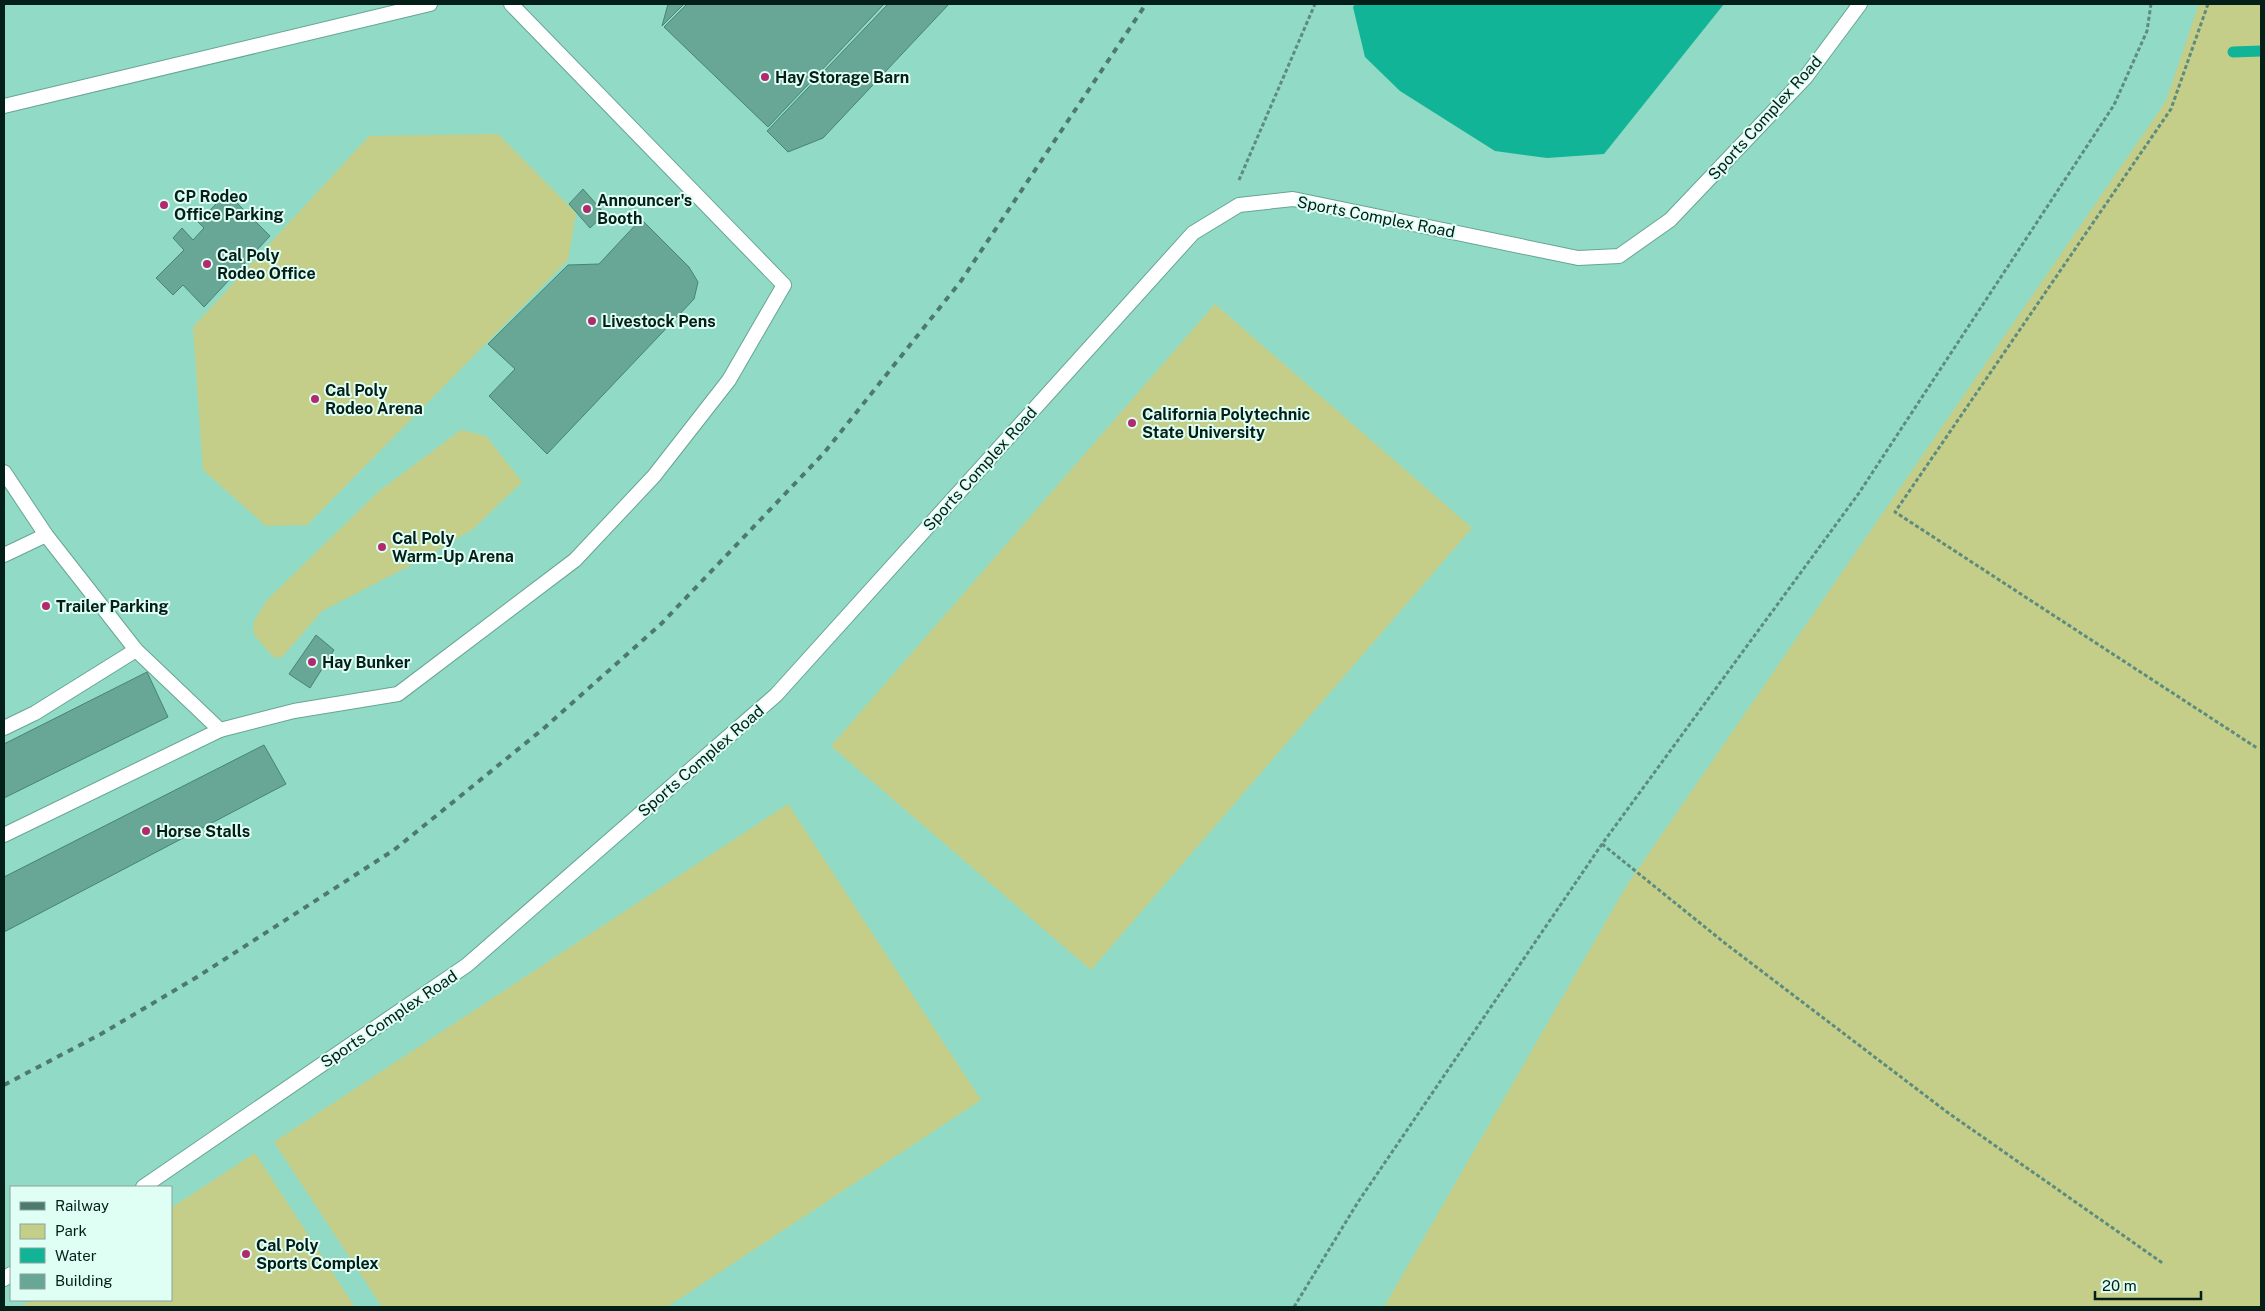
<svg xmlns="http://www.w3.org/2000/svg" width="2265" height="1311" viewBox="0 0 2265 1311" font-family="'Public Sans',sans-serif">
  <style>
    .built { fill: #91dac5; fill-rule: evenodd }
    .green { fill: #c5ce89 }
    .water { fill: #11b496 }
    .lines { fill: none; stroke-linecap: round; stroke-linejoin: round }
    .stream { stroke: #11b496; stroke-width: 11 }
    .building { fill: #68a695; stroke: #468474 }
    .service-casing { stroke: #67a594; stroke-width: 16 }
    .path { stroke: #5d8c7f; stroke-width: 3; stroke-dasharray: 4 2.5; stroke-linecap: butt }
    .service { stroke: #fff; stroke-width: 14 }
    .rail { stroke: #4e7a6e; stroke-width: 4; stroke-dasharray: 6 6; stroke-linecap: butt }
    .poi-dot { fill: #b12a6e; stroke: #dffef4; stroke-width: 2 }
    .labels { text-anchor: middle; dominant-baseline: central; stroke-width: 4; stroke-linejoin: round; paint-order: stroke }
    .poi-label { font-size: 16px; font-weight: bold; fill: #041e18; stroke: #dffef4; text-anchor: start }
    .street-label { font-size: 16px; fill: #041e18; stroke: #dffef4 }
  </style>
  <rect width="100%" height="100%" fill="#a5e5d2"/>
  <path class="built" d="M4,4H2261V842L2206,1307H4ZM11,1187H171V1300H11Z"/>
  <g class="green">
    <polygon points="2199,4 2261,4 2261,1307 1384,1307 1627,885 2166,101"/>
    <polygon points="498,134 576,213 568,260 307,525 266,526 203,470 193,327 369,136"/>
    <polygon points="1215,304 1472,528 1091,970 831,746"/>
    <polygon points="461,430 486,436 522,482 473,529 423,559 322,611 282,657 274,658 254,635 253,623 267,600 379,491"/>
    <polygon points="788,804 981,1100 667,1307 382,1307 274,1142"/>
    <polygon points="255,1153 355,1307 20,1307 32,1300 171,1300 171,1208"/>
  </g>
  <polygon class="water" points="1355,4 1724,4 1604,154 1547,158 1495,151 1400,91 1365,57 1353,7"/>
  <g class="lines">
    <polyline class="stream" points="2233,52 2261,51"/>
  </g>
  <g class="building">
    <polygon points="668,4 684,4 662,26"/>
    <polygon points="687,4 884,4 768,127 664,27"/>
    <polygon points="888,4 949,4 823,138 788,152 767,131"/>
    <polygon points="583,189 605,214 590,228 569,204"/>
    <polygon points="227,193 270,236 204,307 183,285 173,295 156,278 184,250 173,238 182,228 193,240 204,228 198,222"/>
    <polygon points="641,219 689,267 698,282 694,299 547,454 489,396 515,369 488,344 568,265 599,264"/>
    <polygon points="316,635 334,650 310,688 289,674"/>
    <polygon points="147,672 168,717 4,798 4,744"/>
    <polygon points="264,745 286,784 4,932 4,877"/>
  </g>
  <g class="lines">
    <defs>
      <g id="service">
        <polyline points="4,106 430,4"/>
        <polyline points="4,472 46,535 136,650 220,730 4,835"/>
        <polyline points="4,555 46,535"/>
        <polyline points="4,728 35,713 136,650"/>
        <polyline points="220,730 294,711 398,694 575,560 654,476 729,380 784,285 511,4"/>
        <polyline points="143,1187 467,965 776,695 1193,233 1239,205 1293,199 1578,258 1619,256 1670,220 1805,78 1860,4"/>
        <polyline points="4,1279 11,1274"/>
      </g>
    </defs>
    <use href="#service" class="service-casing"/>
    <g class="path">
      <polyline points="2208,4 2171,109 1895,512 2257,748"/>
      <polyline points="1239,180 1315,4"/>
      <polyline points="1602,844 1726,944 1947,1112 2164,1264"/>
      <polyline points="1294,1307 1358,1202 1602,844 1859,493 2114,105 2147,31 2151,4"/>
    </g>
    <use href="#service" class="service"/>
    <polyline class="rail" points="4,1085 101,1034 197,977 394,850 543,729 661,624 824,453 961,281 1146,4"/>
  </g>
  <g class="poi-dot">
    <circle cx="765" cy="77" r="5"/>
    <circle cx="164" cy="205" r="5"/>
    <circle cx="587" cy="209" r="5"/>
    <circle cx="207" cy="264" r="5"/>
    <circle cx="592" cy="321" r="5"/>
    <circle cx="315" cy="399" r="5"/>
    <circle cx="1132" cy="423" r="5"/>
    <circle cx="382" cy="547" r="5"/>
    <circle cx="46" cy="606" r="5"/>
    <circle cx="312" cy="662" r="5"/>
    <circle cx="146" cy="831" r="5"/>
    <circle cx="246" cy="1254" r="5"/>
  </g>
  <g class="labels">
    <g class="poi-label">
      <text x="775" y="77">Hay Storage Barn</text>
      <text x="174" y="196">CP Rodeo<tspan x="174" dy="18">Office Parking</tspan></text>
      <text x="597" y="200">Announcer's<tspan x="597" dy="18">Booth</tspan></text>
      <text x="217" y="255">Cal Poly<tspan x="217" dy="18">Rodeo Office</tspan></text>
      <text x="602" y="321">Livestock Pens</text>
      <text x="325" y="390">Cal Poly<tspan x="325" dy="18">Rodeo Arena</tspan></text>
      <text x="1142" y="414">California Polytechnic<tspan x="1142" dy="18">State University</tspan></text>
      <text x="392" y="538">Cal Poly<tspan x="392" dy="18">Warm-Up Arena</tspan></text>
      <text x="56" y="606">Trailer Parking</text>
      <text x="322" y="662">Hay Bunker</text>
      <text x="156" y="831">Horse Stalls</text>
      <text x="256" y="1245">Cal Poly<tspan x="256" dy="18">Sports Complex</tspan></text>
    </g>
    <g class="street-label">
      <text transform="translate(1765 118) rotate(-48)">Sports Complex Road</text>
      <text transform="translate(1376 217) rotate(11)">Sports Complex Road</text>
      <text transform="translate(980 469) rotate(-48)">Sports Complex Road</text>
      <text transform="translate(701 761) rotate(-41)">Sports Complex Road</text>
      <text transform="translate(389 1019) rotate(-34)">Sports Complex Road</text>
    </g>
  </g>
  <rect width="2265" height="1311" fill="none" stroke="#041e18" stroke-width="10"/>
  <rect x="10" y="1186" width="162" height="115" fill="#dffef4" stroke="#87a49c"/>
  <rect x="20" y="1202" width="25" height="8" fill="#4e7a6e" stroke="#87a49c"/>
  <text x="55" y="1211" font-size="15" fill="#041e18">Railway</text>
  <rect x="20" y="1224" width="25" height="15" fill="#c5ce89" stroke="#87a49c"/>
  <text x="55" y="1236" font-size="15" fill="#041e18">Park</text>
  <rect x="20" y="1248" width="25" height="15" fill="#11b496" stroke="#87a49c"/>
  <text x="55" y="1261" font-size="15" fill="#041e18">Water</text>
  <rect x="20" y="1274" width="25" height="15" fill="#68a695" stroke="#87a49c"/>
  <text x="55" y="1286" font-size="15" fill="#041e18">Building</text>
  <path d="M2095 1291v8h106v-8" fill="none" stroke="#041e18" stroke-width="2.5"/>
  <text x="2102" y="1291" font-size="15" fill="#041e18" stroke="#dffef4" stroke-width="4" paint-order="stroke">20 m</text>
</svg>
